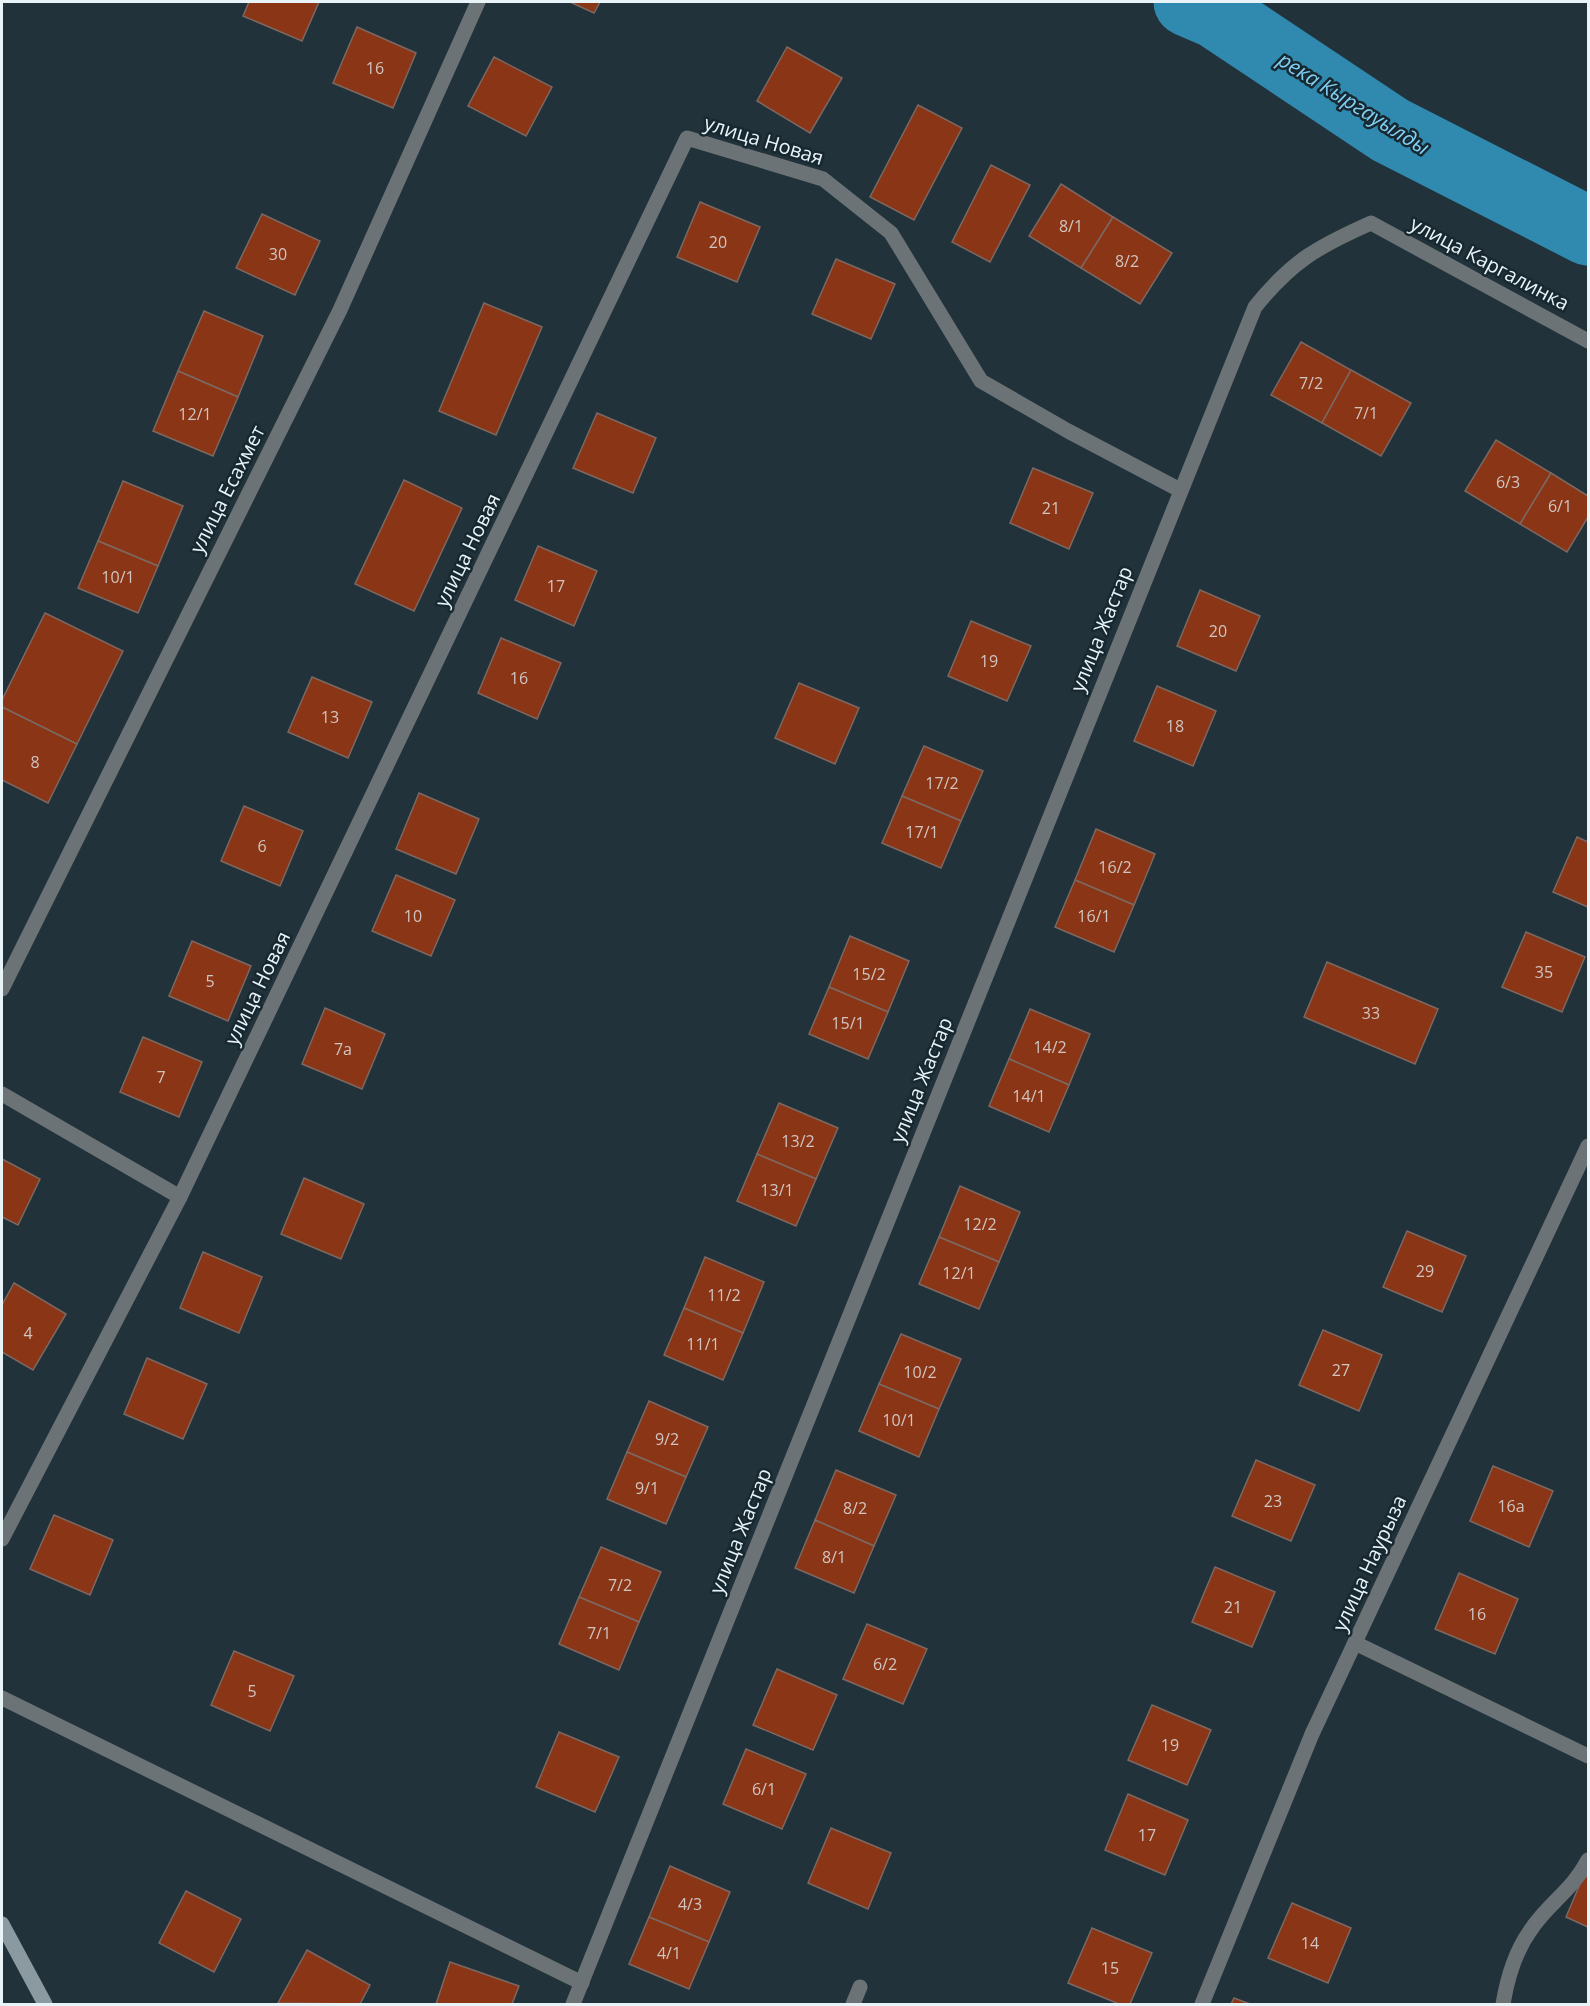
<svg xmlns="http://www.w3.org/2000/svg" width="1590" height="2006" viewBox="0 0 1590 2006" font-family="'Open Sans',sans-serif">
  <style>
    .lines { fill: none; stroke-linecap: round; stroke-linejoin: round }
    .river { stroke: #3089ae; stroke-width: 69 }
    .building { fill: #8a3515; stroke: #7c6862; stroke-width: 1.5 }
    .street { stroke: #6b7377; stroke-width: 15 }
    .secondary { stroke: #8b99a0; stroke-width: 15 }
    .labels { text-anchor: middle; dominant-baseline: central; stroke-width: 5; stroke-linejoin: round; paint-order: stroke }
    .number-label { font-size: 16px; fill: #d1c4c0 }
    .street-label { font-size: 20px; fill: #e9f4f9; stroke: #172830 }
    .water-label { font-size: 21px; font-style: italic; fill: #81cff4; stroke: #172830 }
  </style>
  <rect width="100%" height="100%" fill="#21323a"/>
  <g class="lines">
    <polyline class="river" points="1188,2 1216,14 1390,130 1588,231"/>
  </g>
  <g class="building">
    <polygon points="249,2 319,2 302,41 243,16"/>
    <polygon points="570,2 600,2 594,13"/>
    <polygon points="357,27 416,53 393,108 333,83"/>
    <polygon points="787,47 842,78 810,133 757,101"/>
    <polygon points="494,57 552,87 526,136 468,106"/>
    <polygon points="918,105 962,128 914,220 870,197"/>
    <polygon points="991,165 1030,185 990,262 952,242"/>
    <polygon points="1061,184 1113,217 1081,268 1029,236"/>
    <polygon points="700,202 760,227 737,282 677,257"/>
    <polygon points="262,214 320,241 295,295 236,268"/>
    <polygon points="1113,217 1172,253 1140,304 1081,268"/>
    <polygon points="836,259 895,284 871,339 812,314"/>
    <polygon points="484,303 542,327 496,435 439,411"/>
    <polygon points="204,311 263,336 238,397 178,371"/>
    <polygon points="1301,342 1351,370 1322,423 1271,395"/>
    <polygon points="1351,370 1411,403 1381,456 1322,423"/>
    <polygon points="178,371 238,397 213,456 153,431"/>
    <polygon points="597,413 656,438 633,493 573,468"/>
    <polygon points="1496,440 1551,473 1520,524 1465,491"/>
    <polygon points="1033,468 1093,493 1069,549 1010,523"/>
    <polygon points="1551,473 1588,496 1588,517 1567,552 1520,524"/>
    <polygon points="404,480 462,508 414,611 355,584"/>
    <polygon points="123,481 183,506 158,566 98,541"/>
    <polygon points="98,541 158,566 138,613 78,588"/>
    <polygon points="538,546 597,571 574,626 515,600"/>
    <polygon points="1200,590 1260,616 1236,671 1177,646"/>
    <polygon points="45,613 123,651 77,744 2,707 2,700"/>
    <polygon points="971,621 1031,646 1007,701 948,676"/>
    <polygon points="501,638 561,663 537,719 478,693"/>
    <polygon points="312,677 372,702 348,758 288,732"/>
    <polygon points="799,683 859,708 835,764 775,738"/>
    <polygon points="1157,686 1216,711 1193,766 1134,741"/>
    <polygon points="2,707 77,744 48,803 2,780"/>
    <polygon points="924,746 983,771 961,821 902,796"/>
    <polygon points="419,793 479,819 456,874 396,849"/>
    <polygon points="902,796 961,821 941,868 882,843"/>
    <polygon points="244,806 303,831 280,886 221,861"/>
    <polygon points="1096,829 1155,854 1134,905 1075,880"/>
    <polygon points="1577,837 1588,842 1588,907 1553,892"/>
    <polygon points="396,875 455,900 431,956 372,931"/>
    <polygon points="1075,880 1134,905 1114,952 1055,927"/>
    <polygon points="1526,932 1585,957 1562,1012 1502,987"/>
    <polygon points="850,936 909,961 888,1012 829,987"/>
    <polygon points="192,941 251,966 228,1021 169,996"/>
    <polygon points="1327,962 1438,1009 1415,1064 1304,1017"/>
    <polygon points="829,987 888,1012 868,1059 809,1034"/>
    <polygon points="325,1008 385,1034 362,1089 302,1064"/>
    <polygon points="1030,1009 1090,1034 1069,1085 1009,1059"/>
    <polygon points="143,1037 202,1062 179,1117 120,1092"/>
    <polygon points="1009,1059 1069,1085 1049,1132 989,1106"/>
    <polygon points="779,1103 838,1128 816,1179 757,1154"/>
    <polygon points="757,1154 816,1179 796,1226 737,1201"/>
    <polygon points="2,1159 40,1179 18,1225 2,1217"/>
    <polygon points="304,1178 364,1204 341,1259 281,1234"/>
    <polygon points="960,1186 1020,1212 999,1262 939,1237"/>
    <polygon points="1407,1231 1466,1256 1442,1312 1383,1287"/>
    <polygon points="939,1237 999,1262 979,1309 919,1284"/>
    <polygon points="203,1252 262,1277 239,1333 180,1308"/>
    <polygon points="705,1257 764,1282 743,1333 684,1308"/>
    <polygon points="14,1283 66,1314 33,1370 2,1352 2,1305"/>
    <polygon points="684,1308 743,1333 723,1380 664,1355"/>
    <polygon points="1323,1330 1382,1355 1359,1411 1299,1385"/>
    <polygon points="901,1334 961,1359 939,1409 879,1384"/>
    <polygon points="147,1358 207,1384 183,1439 124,1414"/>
    <polygon points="879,1384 939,1409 919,1457 859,1431"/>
    <polygon points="649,1401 708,1427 686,1477 627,1452"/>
    <polygon points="627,1452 686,1477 666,1524 607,1499"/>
    <polygon points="1256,1460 1315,1485 1291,1541 1232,1516"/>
    <polygon points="1493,1466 1553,1491 1529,1547 1470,1521"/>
    <polygon points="836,1470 896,1495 874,1546 815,1520"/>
    <polygon points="54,1515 113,1540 90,1595 30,1569"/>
    <polygon points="815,1520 874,1546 854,1593 795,1568"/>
    <polygon points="601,1547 661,1572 639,1622 579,1597"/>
    <polygon points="1215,1567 1275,1592 1252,1647 1192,1622"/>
    <polygon points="1459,1573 1518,1599 1495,1654 1435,1629"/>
    <polygon points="579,1597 639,1622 619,1670 559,1644"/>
    <polygon points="867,1624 927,1649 903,1704 843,1679"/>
    <polygon points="234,1651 294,1676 270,1731 211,1705"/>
    <polygon points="777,1669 837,1695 813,1750 753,1725"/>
    <polygon points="1152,1705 1211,1730 1187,1785 1128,1760"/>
    <polygon points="559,1732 619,1757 595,1812 536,1787"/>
    <polygon points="746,1749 806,1774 782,1829 723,1804"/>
    <polygon points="1128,1794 1188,1820 1165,1875 1105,1850"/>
    <polygon points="831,1828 891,1853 868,1909 808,1883"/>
    <polygon points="1588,1865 1588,1927 1566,1917"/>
    <polygon points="670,1866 730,1892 709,1942 649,1917"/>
    <polygon points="186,1891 241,1919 214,1972 159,1943"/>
    <polygon points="1292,1903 1351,1928 1328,1983 1268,1958"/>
    <polygon points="649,1917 709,1942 689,1989 629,1964"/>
    <polygon points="1092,1928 1152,1953 1130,2004 1119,2004 1068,1983"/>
    <polygon points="307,1950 370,1985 360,2004 278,2003"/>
    <polygon points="450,1962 519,1986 512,2004 436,2004"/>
    <polygon points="1234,1998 1250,2004 1231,2004"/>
  </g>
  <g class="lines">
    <g class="street">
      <polyline points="2,989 340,310 478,2"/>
      <polyline points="2,1094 180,1197"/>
      <polyline points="2,1539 180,1197 687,138 823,179 891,233 981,381 1068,431 1180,490"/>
      <polyline points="1355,1643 1588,1756"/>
      <polyline points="2,1698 582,1983"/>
      <path d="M573,2004L1255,307C1292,261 1317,247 1371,223L1588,341"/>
      <polyline points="853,2004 860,1987"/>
      <polyline points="1202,2004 1312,1734 1588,1146"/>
      <path d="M1503,2004C1507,1980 1515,1952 1530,1931C1547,1904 1572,1891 1588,1860"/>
    </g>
    <polyline class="secondary" points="2,1924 45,2004"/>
  </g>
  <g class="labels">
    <g class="number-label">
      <text x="375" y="68">16</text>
      <text x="1071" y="226">8/1</text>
      <text x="718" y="242">20</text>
      <text x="278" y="254">30</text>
      <text x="1127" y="261">8/2</text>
      <text x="1311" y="383">7/2</text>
      <text x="1366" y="413">7/1</text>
      <text x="195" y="414">12/1</text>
      <text x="1508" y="482">6/3</text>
      <text x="1560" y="506">6/1</text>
      <text x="1051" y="508">21</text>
      <text x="118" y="577">10/1</text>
      <text x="556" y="586">17</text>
      <text x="1218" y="631">20</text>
      <text x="989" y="661">19</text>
      <text x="519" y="678">16</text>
      <text x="330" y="717">13</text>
      <text x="1175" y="726">18</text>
      <text x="35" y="762">8</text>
      <text x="942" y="783">17/2</text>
      <text x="922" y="832">17/1</text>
      <text x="262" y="846">6</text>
      <text x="1115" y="867">16/2</text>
      <text x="413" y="916">10</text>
      <text x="1094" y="916">16/1</text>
      <text x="1544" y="972">35</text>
      <text x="869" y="974">15/2</text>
      <text x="210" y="981">5</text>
      <text x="1371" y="1013">33</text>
      <text x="848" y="1023">15/1</text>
      <text x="1050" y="1047">14/2</text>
      <text x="343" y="1049">7а</text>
      <text x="161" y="1077">7</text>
      <text x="1029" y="1096">14/1</text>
      <text x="798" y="1141">13/2</text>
      <text x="777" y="1190">13/1</text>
      <text x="980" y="1224">12/2</text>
      <text x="1425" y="1271">29</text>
      <text x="959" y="1273">12/1</text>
      <text x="724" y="1295">11/2</text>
      <text x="28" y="1333">4</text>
      <text x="703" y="1344">11/1</text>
      <text x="1341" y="1370">27</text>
      <text x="920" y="1372">10/2</text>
      <text x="899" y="1420">10/1</text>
      <text x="667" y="1439">9/2</text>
      <text x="647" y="1488">9/1</text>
      <text x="1273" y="1501">23</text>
      <text x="1511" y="1506">16а</text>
      <text x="855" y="1508">8/2</text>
      <text x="834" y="1557">8/1</text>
      <text x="620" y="1585">7/2</text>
      <text x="1233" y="1607">21</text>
      <text x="1477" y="1614">16</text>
      <text x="599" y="1633">7/1</text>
      <text x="885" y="1664">6/2</text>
      <text x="252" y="1691">5</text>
      <text x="1170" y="1745">19</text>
      <text x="764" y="1789">6/1</text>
      <text x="1147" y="1835">17</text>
      <text x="690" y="1904">4/3</text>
      <text x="1310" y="1943">14</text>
      <text x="669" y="1953">4/1</text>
      <text x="1110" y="1968">15</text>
    </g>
    <g class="street-label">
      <text transform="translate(764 140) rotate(17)">улица Новая</text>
      <text transform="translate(1490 263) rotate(28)">улица Каргалинка</text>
      <text transform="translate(227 489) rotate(-63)">улица Есахмет</text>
      <text transform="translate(467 550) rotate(-64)">улица Новая</text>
      <text transform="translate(1101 629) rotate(-68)">улица Жастар</text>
      <text transform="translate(257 988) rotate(-64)">улица Новая</text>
      <text transform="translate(921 1080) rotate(-68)">улица Жастар</text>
      <text transform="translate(740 1531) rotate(-68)">улица Жастар</text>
      <text transform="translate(1369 1563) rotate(-65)">улица Наурыза</text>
    </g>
    <g class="water-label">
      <text transform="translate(1354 103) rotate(32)">река Кыргауылды</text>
    </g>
  </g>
  <rect width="1590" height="2006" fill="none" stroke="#e9f4f9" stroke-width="6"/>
</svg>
